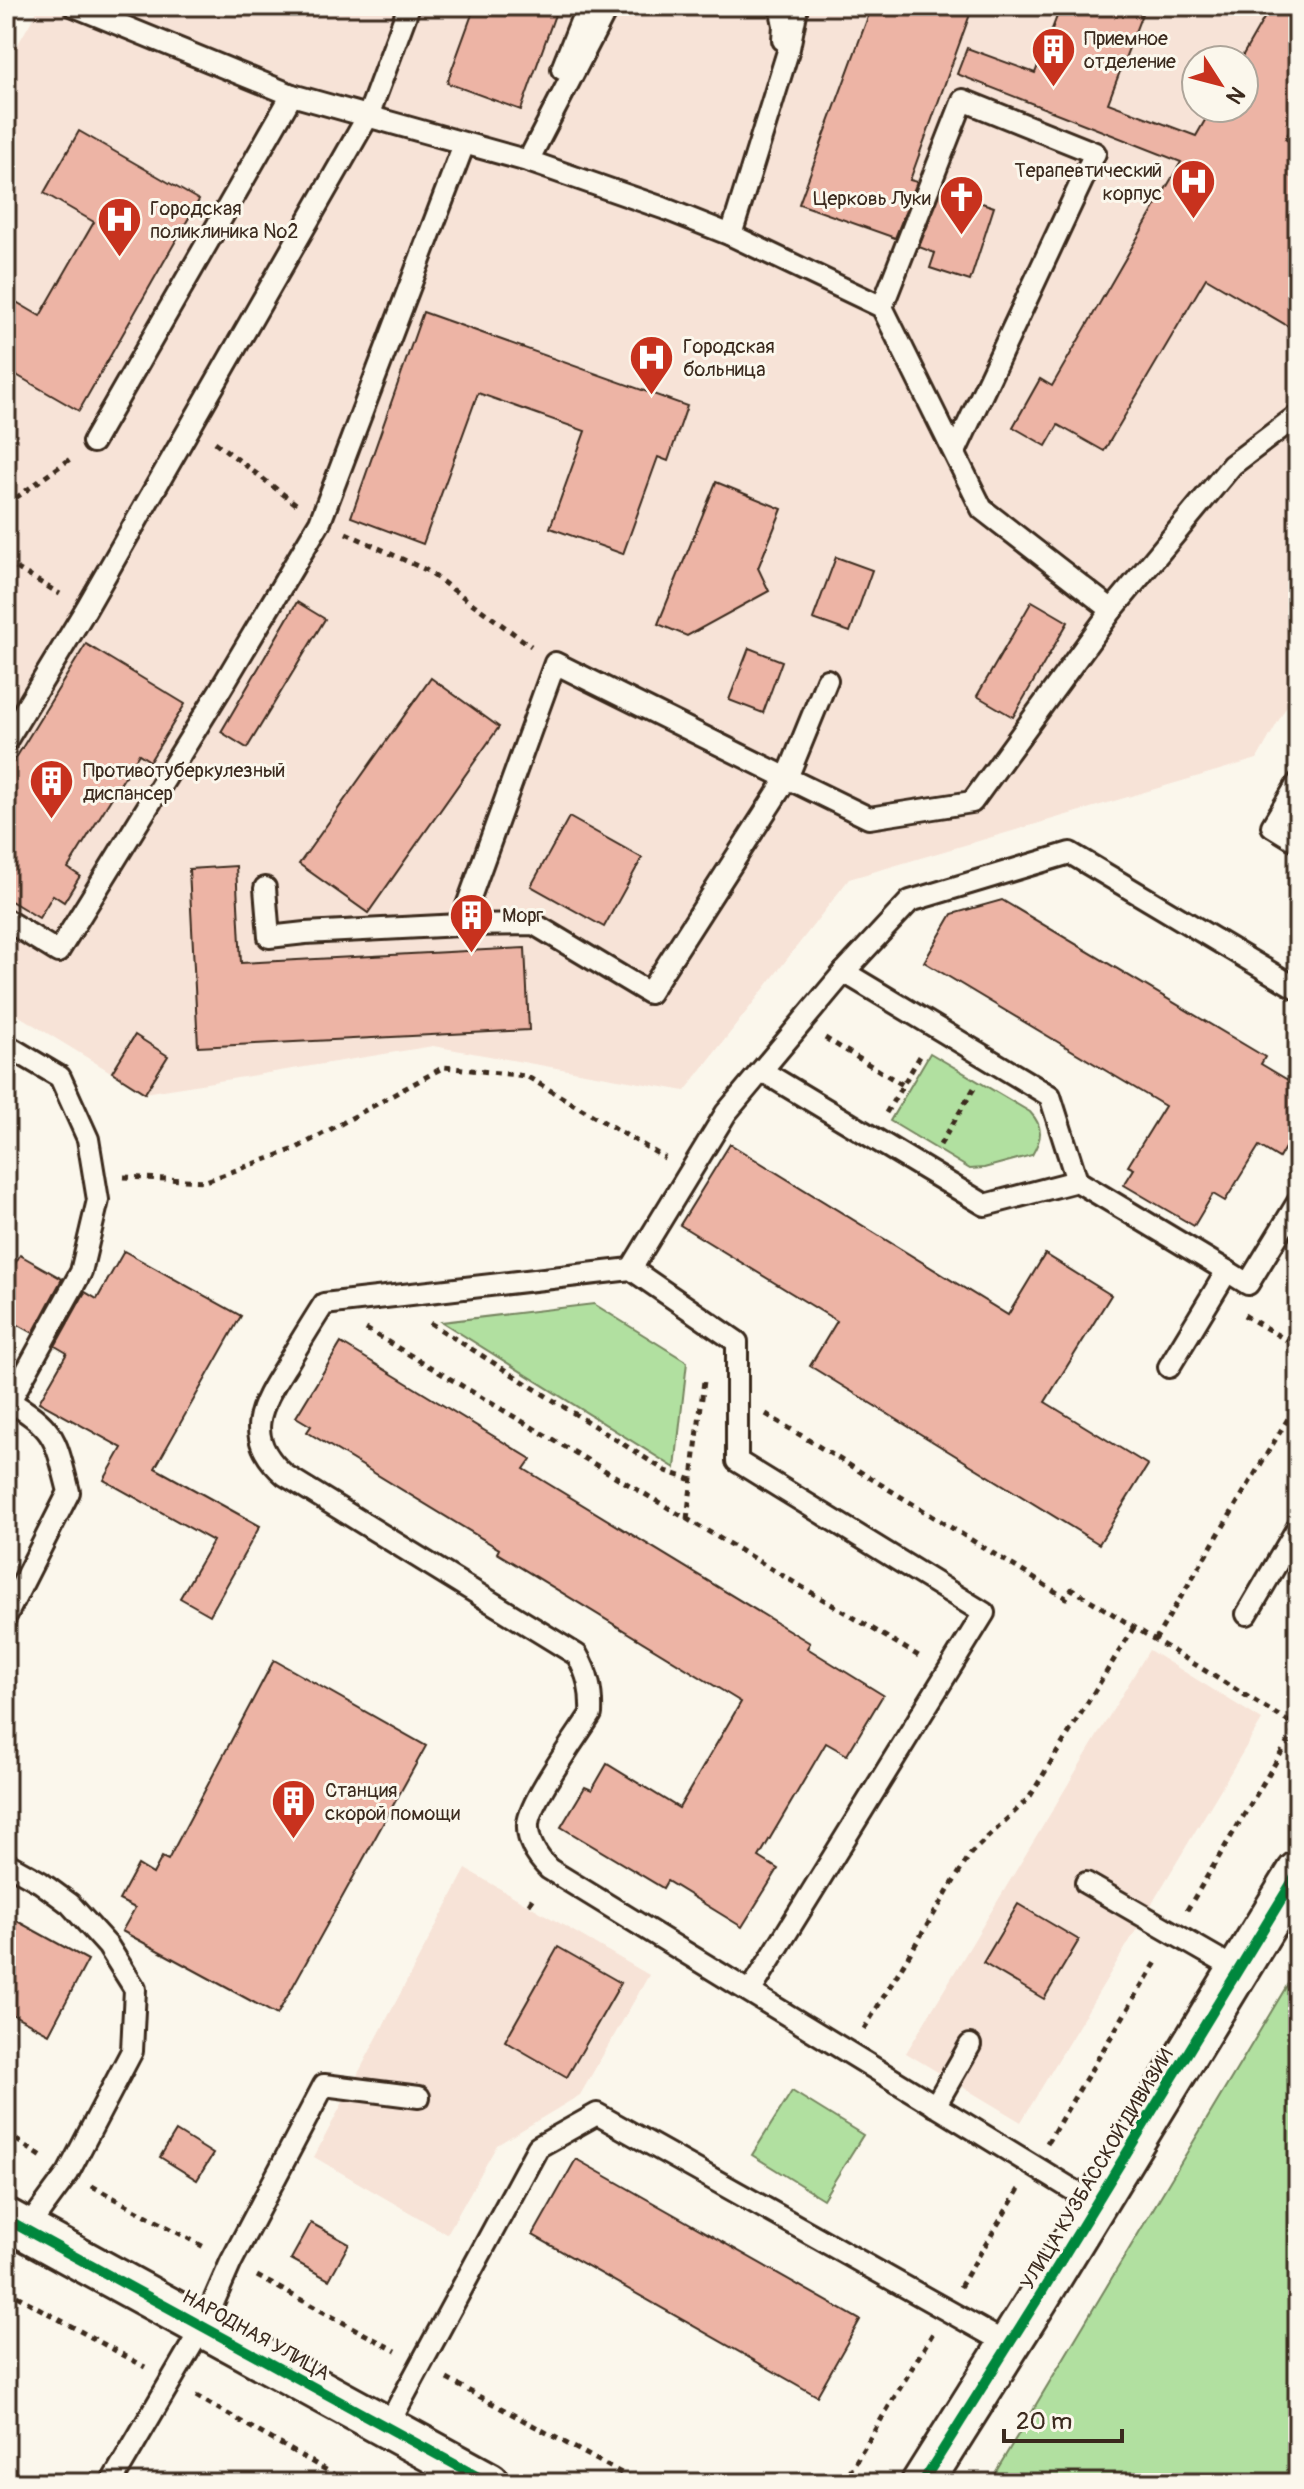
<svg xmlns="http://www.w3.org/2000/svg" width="1304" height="2489" viewBox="0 0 1304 2489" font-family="Pangolin,sans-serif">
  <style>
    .built { fill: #f7e3d7; fill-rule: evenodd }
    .green { fill: #b1e0a0; stroke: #76855f; stroke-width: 2 }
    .building { fill: #edb4a5; stroke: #3b2a1e; stroke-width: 2 }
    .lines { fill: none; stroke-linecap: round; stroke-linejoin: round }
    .lane-casing { stroke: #3b2a1e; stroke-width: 26 }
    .street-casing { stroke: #3b2a1e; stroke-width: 46 }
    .path { stroke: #3b2a1e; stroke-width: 5; stroke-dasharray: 6 6; stroke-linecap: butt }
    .lane { stroke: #fbf7ec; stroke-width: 20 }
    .street { stroke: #fbf7ec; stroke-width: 40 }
    .cycleway-casing { stroke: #fbf7ec; stroke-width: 15 }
    .cycleway { stroke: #00873e; stroke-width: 10 }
    .labels { text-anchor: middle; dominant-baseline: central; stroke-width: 6; stroke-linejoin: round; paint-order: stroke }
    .poi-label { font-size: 20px; fill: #3b2a1e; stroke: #fbf7ec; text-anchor: start }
    .street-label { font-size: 20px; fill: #3b2a1e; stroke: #fbf7ec }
  </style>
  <rect width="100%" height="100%" fill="#fbf7ec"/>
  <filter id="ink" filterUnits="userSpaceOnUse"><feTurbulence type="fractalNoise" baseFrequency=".0125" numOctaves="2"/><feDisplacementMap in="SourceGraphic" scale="16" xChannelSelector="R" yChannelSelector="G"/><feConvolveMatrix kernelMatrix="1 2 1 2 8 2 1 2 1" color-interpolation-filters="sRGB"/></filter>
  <g filter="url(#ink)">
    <g class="built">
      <path d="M40,6H1298V686L1257,759L849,879L685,1091L433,1046L145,1093L6,1008V65ZM1196,60H1244V108H1196Z"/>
      <polygon points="1149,1650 1262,1720 1021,2122 906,2053"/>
      <polygon points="466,1869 649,1975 580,2095 497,2145 447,2234 314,2157"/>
    </g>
    <g class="green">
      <path d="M930,1053L1030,1112C1044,1127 1042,1138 1032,1155L984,1168L970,1169L890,1121Z"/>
      <polygon points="594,1304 687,1362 675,1468 442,1322"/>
      <polygon points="1298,1967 1298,2468 1274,2483 989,2483"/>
      <polygon points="792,2091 863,2135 823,2199 752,2155"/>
    </g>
    <g class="building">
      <polygon points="475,6 558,6 521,110 447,83"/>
      <polygon points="872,6 973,6 910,180 917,182 895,238 799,204"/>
      <polygon points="1061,6 1145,6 1108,103 1196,136 1212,108 1244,108 1244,60 1240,60 1271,6 1298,6 1298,117 1285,139 1298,146 1298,332 1206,278 1104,451 1058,425 1046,446 1013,427 1040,379 1052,386 1181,162 957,74 967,48 1035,73"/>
      <polygon points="79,131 199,200 79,411 6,369 6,296 40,316 94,222 44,193"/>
      <polygon points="942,190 994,207 970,281 930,268 935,253 919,247"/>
      <polygon points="423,312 687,406 668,461 658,457 623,554 550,528 585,431 478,393 423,544 351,517"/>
      <polygon points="716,482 782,509 758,568 769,591 687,636 658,624"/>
      <polygon points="836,557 872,570 850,632 813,619"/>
      <polygon points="1032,601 1068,622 1013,717 977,696"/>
      <polygon points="297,602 325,619 247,748 221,732"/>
      <polygon points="86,644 185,704 150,761 139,754 68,868 80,876 64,902 53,895 39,918 6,898 6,774"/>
      <polygon points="749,648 782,661 763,713 729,700"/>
      <polygon points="431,678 499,727 368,913 299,864"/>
      <polygon points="569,817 642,858 604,927 531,886"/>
      <polygon points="236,866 241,963 525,948 529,1030 198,1047 189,869"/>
      <polygon points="1002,900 1265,1057 1261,1064 1298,1086 1298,1125 1279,1158 1259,1146 1225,1201 1213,1194 1194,1226 1124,1185 1134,1169 1128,1166 1165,1106 924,962 952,914"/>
      <polygon points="135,1035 168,1056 145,1093 112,1072"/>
      <polygon points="730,1144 1008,1315 1045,1254 1111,1295 1045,1402 1148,1465 1099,1544 810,1366 837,1321 680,1225"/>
      <polygon points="124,1251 241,1316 155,1468 260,1526 210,1615 180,1598 213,1541 104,1480 122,1448 39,1402 67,1353 55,1346 85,1292 97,1299"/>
      <polygon points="20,1255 62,1279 33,1333 6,1318 6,1279"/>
      <polygon points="341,1343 531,1459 524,1469 810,1643 807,1648 883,1695 847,1755 826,1743 806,1777 759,1857 778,1869 742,1927 667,1881 663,1888 561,1827 585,1787 592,1790 607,1764 679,1808 741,1702 497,1553 499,1549 307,1432 311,1426 296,1417"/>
      <polygon points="274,1660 426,1746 277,2015 122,1931 135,1908 119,1900 138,1865 153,1874 162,1857 168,1860"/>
      <polygon points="1018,1904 1079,1940 1044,1999 983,1963"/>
      <polygon points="6,1915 88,1960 49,2034 6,2011"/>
      <polygon points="558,1947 621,1983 567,2077 505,2041"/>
      <polygon points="176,2131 213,2154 197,2180 160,2157"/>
      <polygon points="576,2159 860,2320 817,2396 533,2235"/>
      <polygon points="311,2223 349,2244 329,2280 291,2259"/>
    </g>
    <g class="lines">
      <defs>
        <g id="lane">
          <polyline points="74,6 292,95 528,161 663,208 731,235 882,307 982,509 1112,610 1232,465 1298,415"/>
          <polyline points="780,6 784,25 783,40"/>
          <polyline points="562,69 587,6"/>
          <polyline points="528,161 608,6"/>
          <polyline points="731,235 789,48 796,13 795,6"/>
          <polyline points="882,307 963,100 1095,153 955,452"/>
          <polyline points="93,442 292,95"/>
          <polyline points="827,680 787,778 555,663 460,925 534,924 649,993 787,778 869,818 972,802 1112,610"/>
          <polyline points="6,741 86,609 368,116 409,6"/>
          <polyline points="1298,783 1272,826 1298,842"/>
          <polyline points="265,888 269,937 305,933 460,925"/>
          <polyline points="6,920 58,952 220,690 320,522 464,144"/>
          <polyline points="844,972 1050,1096 1077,1181 1227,1271 1169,1367"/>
          <polyline points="6,1045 60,1077 88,1139 98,1200 81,1272 10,1401"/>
          <polyline points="762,1071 985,1205 1077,1181"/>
          <polyline points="631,1269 726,1113 844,972 910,901 1070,853 1298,989"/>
          <polyline points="1227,1271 1248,1284 1298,1202"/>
          <path d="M6,1399C56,1429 55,1437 69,1492L6,1616"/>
          <polyline points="1247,1614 1298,1527"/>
          <polyline points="6,1863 40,1882 70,1904 108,1946 135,1989 132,2051 68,2173 26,2230"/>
          <polyline points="1086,1883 1239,1971"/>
          <path d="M750,1992L984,1613L737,1461V1342L631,1269L324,1304C311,1324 299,1344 287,1364C262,1404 240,1436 285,1475L577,1655C588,1674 592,1691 591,1714C577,1736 529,1802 528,1824C527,1842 537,1857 549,1869L1096,2204"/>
          <polyline points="935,2106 970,2045"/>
          <polyline points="387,2427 538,2147 597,2114 1009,2345"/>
          <polyline points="111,2483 203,2326 231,2262 324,2085 419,2097"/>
        </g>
        <g id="street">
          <polyline points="6,2219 489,2483"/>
          <polyline points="922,2483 1037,2300 1298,1872"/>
        </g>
      </defs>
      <use href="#lane" class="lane-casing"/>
      <use href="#street" class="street-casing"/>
      <g class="path">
        <polyline points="215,442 296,504"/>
        <polyline points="6,505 70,459"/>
        <polyline points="346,533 426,570 531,646"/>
        <polyline points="6,562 60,594"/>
        <polyline points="825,1038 903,1085"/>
        <polyline points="886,1113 922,1053"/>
        <polyline points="940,1145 976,1085"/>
        <polyline points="124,1177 206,1181 295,1149 444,1067 526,1076 665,1158"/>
        <polyline points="1244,1315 1298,1347"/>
        <polyline points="430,1323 666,1471 692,1480"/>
        <polyline points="366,1329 922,1658"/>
        <polyline points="766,1414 1066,1598 1072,1589 1297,1727"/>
        <polyline points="687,1519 704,1381"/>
        <polyline points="1155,1640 1298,1402"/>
        <polyline points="529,1904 535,1894"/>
        <polyline points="1187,1910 1298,1725"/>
        <polyline points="864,2029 971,1853 1029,1798 1134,1627"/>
        <polyline points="6,2133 45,2159"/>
        <polyline points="1047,2143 1158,1959"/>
        <polyline points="92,2186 206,2248"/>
        <polyline points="257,2276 396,2351"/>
        <polyline points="960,2287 1019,2189"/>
        <polyline points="6,2290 145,2367"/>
        <polyline points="447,2379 640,2483"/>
        <polyline points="196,2396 349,2483"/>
        <polyline points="843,2483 933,2333"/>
      </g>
      <use href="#lane" class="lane"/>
      <use href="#street" class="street"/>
      <defs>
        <g id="cycleway">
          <polyline points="6,2219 489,2483"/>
          <polyline points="922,2483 1037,2300 1298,1872"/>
        </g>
      </defs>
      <use href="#cycleway" class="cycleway-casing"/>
      <use href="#cycleway" class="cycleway"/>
    </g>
  </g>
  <defs>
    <symbol id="building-pin" viewBox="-11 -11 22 30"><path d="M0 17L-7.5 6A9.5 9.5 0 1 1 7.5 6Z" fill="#c8321e" stroke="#fbf7ec"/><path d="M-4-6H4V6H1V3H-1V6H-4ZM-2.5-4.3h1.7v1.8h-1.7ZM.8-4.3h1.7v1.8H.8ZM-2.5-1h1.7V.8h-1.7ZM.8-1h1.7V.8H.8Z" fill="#fff"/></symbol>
    <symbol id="hospital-pin" viewBox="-11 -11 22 30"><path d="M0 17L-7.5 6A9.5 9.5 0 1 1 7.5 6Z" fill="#c8321e" stroke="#fbf7ec"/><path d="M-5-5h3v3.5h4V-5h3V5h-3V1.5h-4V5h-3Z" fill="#fff"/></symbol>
    <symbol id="church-pin" viewBox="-11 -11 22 30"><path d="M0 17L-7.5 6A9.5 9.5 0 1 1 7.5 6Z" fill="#c8321e" stroke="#fbf7ec"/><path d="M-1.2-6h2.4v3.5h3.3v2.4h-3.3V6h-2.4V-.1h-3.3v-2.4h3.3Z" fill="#fff"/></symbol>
  </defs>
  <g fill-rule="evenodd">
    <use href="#building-pin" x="1028" y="24" width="51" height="69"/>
    <use href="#hospital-pin" x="1168" y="156" width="51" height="69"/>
    <use href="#church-pin" x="936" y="172" width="51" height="69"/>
    <use href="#hospital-pin" x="94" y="194" width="51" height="69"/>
    <use href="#hospital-pin" x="626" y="332" width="51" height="69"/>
    <use href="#building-pin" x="26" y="756" width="51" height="69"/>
    <use href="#building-pin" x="446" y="890" width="51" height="69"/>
    <use href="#building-pin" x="268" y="1776" width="51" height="69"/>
  </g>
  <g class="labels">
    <g class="poi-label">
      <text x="1084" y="38">Приемное<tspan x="1084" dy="23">отделение</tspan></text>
      <text x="1162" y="170" text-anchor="end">Терапевтический<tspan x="1162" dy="23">корпус</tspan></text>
      <text x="931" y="198" text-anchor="end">Церковь Луки</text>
      <text x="150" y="208">Городская<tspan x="150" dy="23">поликлиника №2</tspan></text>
      <text x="683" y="346">Городская<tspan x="683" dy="23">больница</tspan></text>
      <text x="83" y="770">Противотуберкулезный<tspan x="83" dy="23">диспансер</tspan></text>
      <text x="502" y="915">Морг</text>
      <text x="325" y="1790">Станция<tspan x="325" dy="23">скорой помощи</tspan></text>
    </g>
    <g class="street-label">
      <text transform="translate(1097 2169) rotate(-59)">УЛИЦА КУЗБАССКОЙ ДИВИЗИИ</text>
      <text transform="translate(256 2335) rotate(29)">НАРОДНАЯ УЛИЦА</text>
    </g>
  </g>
  <rect width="1304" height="2489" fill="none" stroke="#fbf7ec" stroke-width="32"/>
  <rect x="16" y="16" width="1272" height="2457" fill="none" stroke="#3b2a1e" stroke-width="3" filter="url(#ink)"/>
  <g transform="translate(1220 84) rotate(126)"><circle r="38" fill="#fbf7ec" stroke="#aea59a" stroke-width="2"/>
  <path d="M0-6L14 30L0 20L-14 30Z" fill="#c8321e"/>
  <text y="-12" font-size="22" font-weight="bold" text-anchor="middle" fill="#3b2a1e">N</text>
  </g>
  <path d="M1004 2429v12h118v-12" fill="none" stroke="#3b2a1e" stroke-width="4"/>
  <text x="1016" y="2429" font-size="24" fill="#3b2a1e" stroke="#fbf7ec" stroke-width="6" paint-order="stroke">20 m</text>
</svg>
